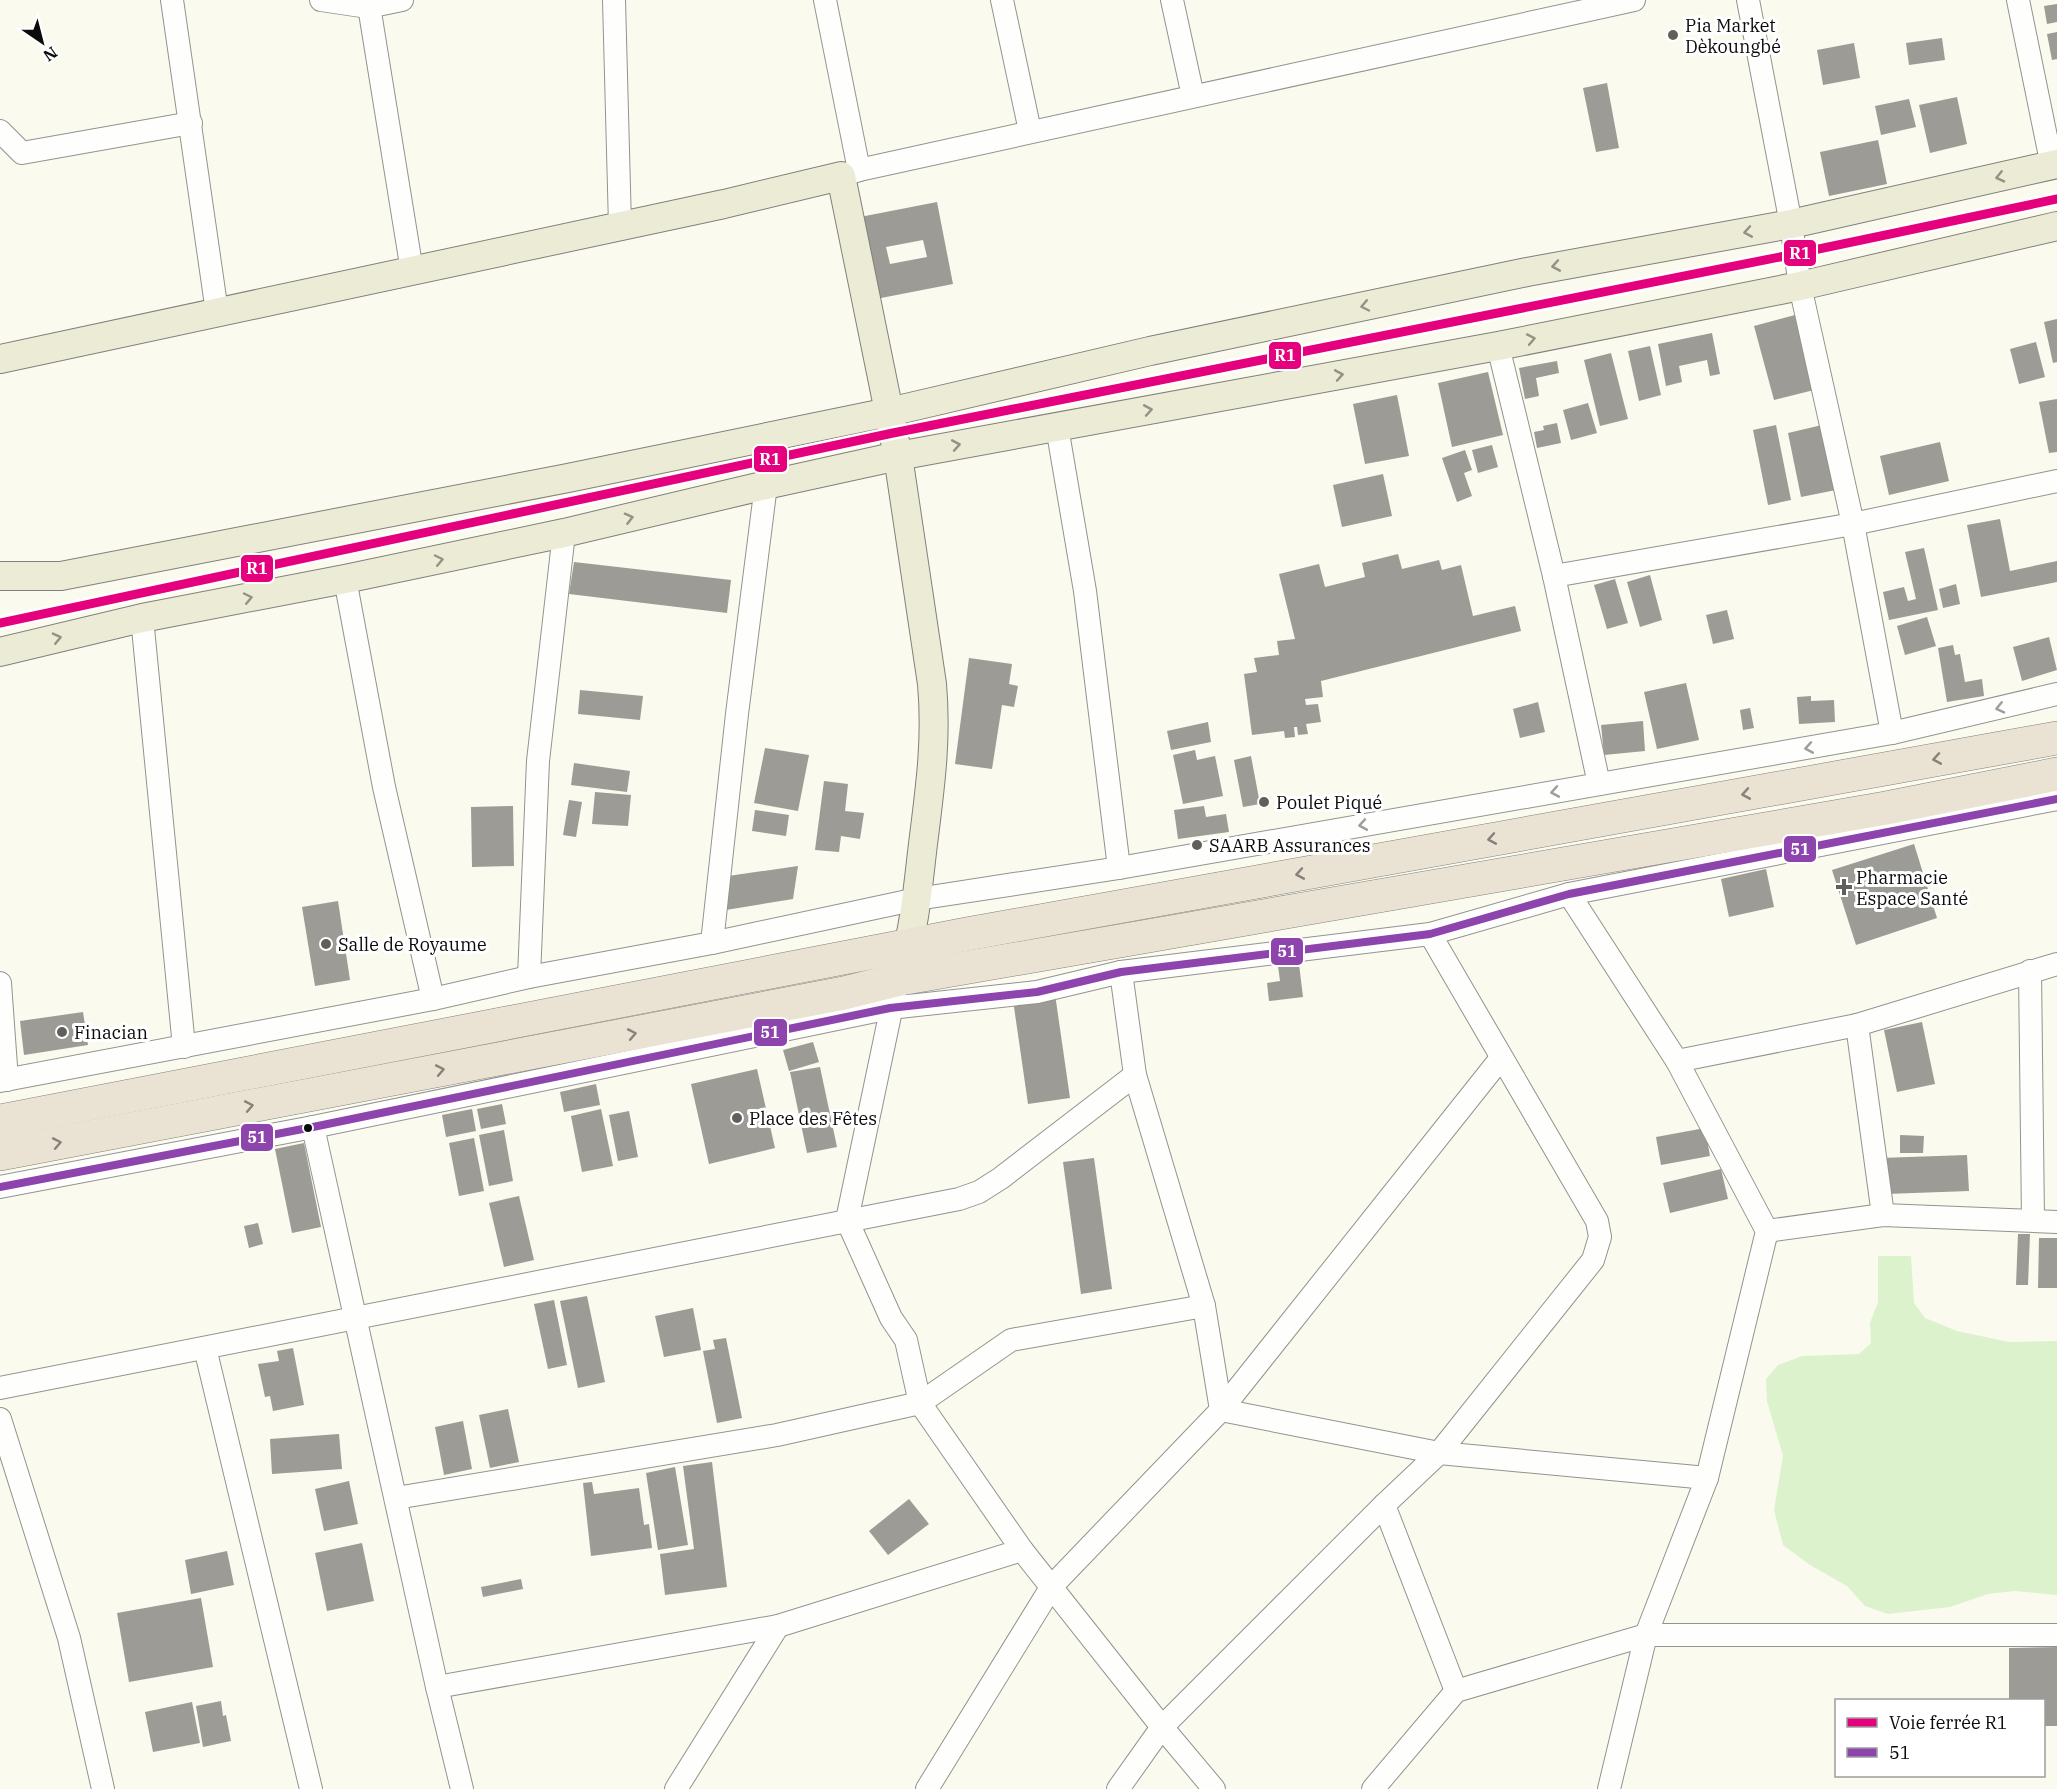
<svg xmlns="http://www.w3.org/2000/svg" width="2057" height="1789" viewBox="0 0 2057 1789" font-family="'IBM Plex Serif',serif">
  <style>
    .green { fill: #dcf2cd }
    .building { fill: #9c9b95; fill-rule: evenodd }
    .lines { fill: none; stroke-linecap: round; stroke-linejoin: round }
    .minor-casing { stroke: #93938e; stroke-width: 24 }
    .major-casing { stroke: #80807b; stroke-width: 30 }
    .highway-casing { stroke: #80807b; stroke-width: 34 }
    .minor { stroke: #fefefd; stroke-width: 22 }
    .major { stroke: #ececd6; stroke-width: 28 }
    .highway { stroke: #eae3d3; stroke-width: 33 }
    .bus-1-casing { stroke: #fff; stroke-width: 12 }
    .bus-1 { stroke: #8e44ad; stroke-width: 8 }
    .rail-1-casing { stroke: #fff; stroke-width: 14 }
    .rail-1 { stroke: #e5007d; stroke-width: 9 }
    .oneway { stroke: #929285 }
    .oneway2 { stroke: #9d9d9c }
    .oneway3 { stroke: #868279 }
    .poi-dot { fill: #5f5f5b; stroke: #fff; stroke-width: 2 }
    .bus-dot { fill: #0b0b0b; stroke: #fff; stroke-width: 2 }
    .labels { text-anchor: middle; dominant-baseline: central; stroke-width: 6; stroke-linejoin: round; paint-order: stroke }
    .poi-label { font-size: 18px; fill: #0b0b0b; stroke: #fff; text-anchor: start }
    .line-badge { stroke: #fff; stroke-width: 2 }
    .badge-label { font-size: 16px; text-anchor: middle; font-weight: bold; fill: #fff }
  </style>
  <rect width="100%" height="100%" fill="#fafaef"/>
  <polygon class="green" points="1878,1256 1911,1256 1914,1303 1925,1318 1957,1331 2009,1342 2057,1341 2057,1595 2014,1591 1988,1594 1950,1607 1888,1614 1865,1606 1847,1586 1810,1565 1783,1545 1774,1510 1783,1456 1767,1401 1766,1379 1778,1365 1802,1356 1859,1354 1871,1343 1870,1323 1878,1302"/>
  <g class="building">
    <polygon points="2057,4 2057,22 2047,24 2044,6"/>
    <polygon points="2057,32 2057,59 2052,60 2047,34"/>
    <polygon points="1942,38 1945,60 1909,65 1906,43"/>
    <polygon points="1854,43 1860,78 1823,85 1817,50"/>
    <polygon points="1607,83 1619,148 1596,152 1583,88"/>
    <polygon points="1957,97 1967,144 1930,153 1919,105"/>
    <polygon points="1909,99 1916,127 1881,135 1875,106"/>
    <polygon points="1878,140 1887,184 1829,196 1820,152"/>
    <path d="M937,202L953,284L876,299L860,217ZM923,240L927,257L890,264L886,247Z"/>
    <polygon points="1795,315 1814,390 1774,400 1754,326"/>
    <polygon points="2057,319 2057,362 2053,363 2044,322"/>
    <polygon points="1712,333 1720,374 1710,376 1707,360 1679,366 1682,382 1666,386 1658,344"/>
    <polygon points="2036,342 2045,377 2019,384 2010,349"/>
    <polygon points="1650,346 1661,395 1639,401 1628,351"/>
    <polygon points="1611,353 1628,419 1600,426 1584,360"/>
    <polygon points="1557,361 1559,373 1536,378 1539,396 1525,399 1519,368"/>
    <polygon points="1488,372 1503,435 1452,447 1438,383"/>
    <polygon points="1397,395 1409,456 1365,464 1353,404"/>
    <polygon points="2057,399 2057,452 2049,453 2039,402"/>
    <polygon points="1588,403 1597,433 1571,440 1563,410"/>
    <polygon points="1557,423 1561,443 1537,448 1534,432 1544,430 1543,426"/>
    <polygon points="1776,425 1791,500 1768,505 1753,430"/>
    <polygon points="1822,425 1836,490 1801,497 1788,433"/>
    <polygon points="1940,442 1949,481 1889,495 1880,456"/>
    <polygon points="1492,445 1498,467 1478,473 1472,450"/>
    <polygon points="1465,450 1472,470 1464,473 1472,496 1457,502 1442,458"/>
    <polygon points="1383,474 1392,516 1342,527 1333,485"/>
    <polygon points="2000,519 2010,571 2057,561 2057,582 1981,597 1967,525"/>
    <polygon points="1924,548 1938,610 1889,620 1883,592 1904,587 1908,601 1916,599 1905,552"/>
    <polygon points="1398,554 1402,569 1439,560 1442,570 1461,565 1473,616 1515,606 1521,631 1321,681 1323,697 1305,699 1306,705 1318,704 1321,722 1306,724 1308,734 1298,735 1297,727 1294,727 1295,737 1285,738 1284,731 1252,735 1244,674 1257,672 1254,658 1279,655 1277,641 1295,639 1279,574 1319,564 1325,587 1365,577 1362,563"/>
    <polygon points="574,562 731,580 727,613 569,594"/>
    <polygon points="1650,575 1662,620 1640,627 1627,582"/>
    <polygon points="1615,579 1628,623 1607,629 1594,585"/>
    <polygon points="1956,584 1960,604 1943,608 1939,589"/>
    <polygon points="1727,610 1734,639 1713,644 1706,615"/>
    <polygon points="1927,617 1936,646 1905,655 1897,626"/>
    <polygon points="2049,637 2057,670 2022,681 2013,647"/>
    <polygon points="1953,645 1955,655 1960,654 1965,682 1982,679 1984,696 1947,702 1938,648"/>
    <polygon points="969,658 1012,664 1009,684 1018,686 1014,707 1002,705 992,769 955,764"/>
    <polygon points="1686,683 1699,740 1657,749 1644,692"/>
    <polygon points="580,690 643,696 640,720 578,714"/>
    <polygon points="1811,696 1811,701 1834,700 1835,722 1799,724 1797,697"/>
    <polygon points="1538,702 1545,732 1520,738 1513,709"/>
    <polygon points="1750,708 1754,728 1743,730 1740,710"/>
    <polygon points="1643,721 1645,751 1604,755 1601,725"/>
    <polygon points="1208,722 1211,742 1171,750 1167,731"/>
    <polygon points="765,748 809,755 798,811 754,803"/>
    <polygon points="1195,750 1197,760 1215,756 1223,796 1183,804 1173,755"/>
    <polygon points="1251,756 1260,804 1243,807 1234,760"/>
    <polygon points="574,763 630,771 627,792 571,785"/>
    <polygon points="824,781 848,784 845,811 864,813 860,839 841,836 839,852 815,850"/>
    <polygon points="595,792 631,795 628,826 592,824"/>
    <polygon points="569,800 582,802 576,837 563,835"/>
    <polygon points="513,806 514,866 472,867 471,807"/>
    <polygon points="1204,806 1206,817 1226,814 1229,832 1178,839 1174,810"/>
    <polygon points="755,810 789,815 786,836 752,831"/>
    <polygon points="1914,844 1937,918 1856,945 1832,870"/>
    <polygon points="798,866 793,899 726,910 728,876"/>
    <polygon points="1766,869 1774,907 1729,917 1721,879"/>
    <polygon points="338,901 350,980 315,986 302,907"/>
    <polygon points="1299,964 1303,997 1269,1001 1267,983 1280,981 1278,966"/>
    <polygon points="1055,994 1070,1098 1028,1104 1013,1000"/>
    <polygon points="83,1012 88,1045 24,1055 20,1021"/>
    <polygon points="1922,1022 1935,1084 1897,1092 1884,1030"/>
    <polygon points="813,1042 819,1062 789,1071 783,1050"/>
    <polygon points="820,1067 837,1147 807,1153 790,1072"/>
    <polygon points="757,1069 775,1148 709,1164 691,1084"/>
    <polygon points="596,1084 600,1105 564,1112 560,1092"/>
    <polygon points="502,1104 506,1124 481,1129 477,1109"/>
    <polygon points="472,1109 476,1131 446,1137 442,1115"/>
    <polygon points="601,1109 613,1166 582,1172 571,1116"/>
    <polygon points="629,1111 638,1157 618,1161 609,1115"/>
    <polygon points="1705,1128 1710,1156 1661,1165 1656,1137"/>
    <polygon points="504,1130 513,1181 489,1186 479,1135"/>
    <polygon points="1900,1135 1924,1136 1923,1153 1900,1153"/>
    <polygon points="474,1138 484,1191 459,1196 449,1143"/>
    <polygon points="304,1143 321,1227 292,1233 275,1149"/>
    <polygon points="1967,1155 1969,1191 1886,1194 1880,1158"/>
    <polygon points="1094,1158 1112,1289 1081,1294 1063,1162"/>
    <polygon points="1721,1169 1728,1199 1670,1213 1663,1183"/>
    <polygon points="519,1196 534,1260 504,1267 489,1203"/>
    <polygon points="258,1223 263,1244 249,1248 244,1226"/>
    <polygon points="2018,1234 2030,1234 2028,1285 2016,1285"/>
    <polygon points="2039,1238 2057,1238 2057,1288 2038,1288"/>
    <polygon points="587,1296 605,1382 578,1388 560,1301"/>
    <polygon points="554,1300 567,1365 548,1369 534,1304"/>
    <polygon points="693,1308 701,1350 664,1357 655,1316"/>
    <polygon points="726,1338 742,1418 717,1423 703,1351 715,1349 713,1340"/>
    <polygon points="293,1348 304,1405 273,1411 270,1396 265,1397 258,1364 279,1361 277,1351"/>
    <polygon points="508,1409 519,1462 490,1468 479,1415"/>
    <polygon points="463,1421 472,1469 444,1475 435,1427"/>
    <polygon points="339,1434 342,1469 272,1474 270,1439"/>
    <polygon points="712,1462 727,1587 665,1595 660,1554 694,1549 683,1466"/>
    <polygon points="675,1467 688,1545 658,1550 646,1473"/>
    <polygon points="349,1481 358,1524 324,1531 315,1489"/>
    <polygon points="592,1482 594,1494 639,1488 644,1525 649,1524 652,1548 591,1556 583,1483"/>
    <polygon points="909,1499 929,1524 888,1555 869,1531"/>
    <polygon points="362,1543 374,1601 327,1611 315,1553"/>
    <polygon points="227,1551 234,1585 191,1594 185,1560"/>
    <polygon points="521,1579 523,1589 483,1597 481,1587"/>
    <polygon points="201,1598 213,1667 129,1682 117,1613"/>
    <polygon points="2057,1647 2057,1726 2044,1726 2044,1700 2009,1700 2009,1648"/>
    <polygon points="221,1701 223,1716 226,1715 231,1741 203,1747 196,1706"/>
    <polygon points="192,1702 200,1743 153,1752 145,1712"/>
  </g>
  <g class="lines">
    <defs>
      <g id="minor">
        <polyline points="172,0 217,312"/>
        <polyline points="321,0 368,7 402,0"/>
        <polyline points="368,0 412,271"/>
        <polyline points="614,0 620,226"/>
        <polyline points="825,0 859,170"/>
        <polyline points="1002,0 1030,131"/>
        <polyline points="1172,0 1193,96"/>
        <polyline points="1748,0 1791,224 1800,286 1853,524 1892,733"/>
        <polyline points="2018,0 2052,166"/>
        <polyline points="0,131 22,153 191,123"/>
        <polyline points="841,176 859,170 1634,0"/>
        <polyline points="1498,346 1554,576 1599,784"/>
        <polyline points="1057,427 1085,591 1119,868"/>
        <polyline points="1554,576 1853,524 2057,481"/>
        <polyline points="345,579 384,787 433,999"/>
        <polyline points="142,618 184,1047"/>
        <polyline points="1569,894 1677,1061 1767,1231 1707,1478 1646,1635 1609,1789"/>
        <polyline points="712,943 737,714 766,485"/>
        <polyline points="2030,971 2033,1220"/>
        <polyline points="1121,972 1135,1075 1204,1306 1221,1410"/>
        <polyline points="529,977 538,761 564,533"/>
        <polyline points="0,983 7,1080"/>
        <polyline points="894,996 847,1220 891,1318 906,1340 920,1403 1022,1550 1162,1727 1214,1789"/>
        <polyline points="1857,1025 1883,1215"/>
        <polyline points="1677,1061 1857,1025 2057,964"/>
        <polyline points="0,1081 433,999 529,977 712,943 917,899 1119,868 1892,733 2057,694"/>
        <polyline points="313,1127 437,1687 462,1789"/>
        <polyline points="0,1187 313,1127 890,1008 1037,992 1121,972 1430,934 1569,894 2057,799"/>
        <polyline points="1767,1231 1883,1215 2057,1222"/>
        <polyline points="205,1348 311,1789"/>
        <polyline points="0,1388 959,1199 979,1192 1001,1178 1135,1075"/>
        <polyline points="1221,1410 1439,1453 1707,1478"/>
        <polyline points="0,1419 69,1638 103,1789"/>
        <polyline points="396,1498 777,1435 920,1403 1011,1340 1204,1306"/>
        <polyline points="1384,1505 1456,1691"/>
        <polyline points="437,1687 778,1626 1022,1550"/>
        <polyline points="676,1789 778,1626"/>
        <polyline points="927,1789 1052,1586 1221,1410 1501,1058"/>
        <polyline points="1118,1789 1162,1727 1384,1505 1439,1453 1593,1260 1600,1237 1597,1221 1430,934"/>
        <polyline points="1373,1789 1456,1691 1646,1635 2057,1635"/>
      </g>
      <g id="major">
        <path d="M0,359L724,204L841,176L898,456L932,684C937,740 930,788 923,844C918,885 915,926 903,966"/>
        <polyline points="0,576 61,576 568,478 889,412 1150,351 1527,272 1791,224 2057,164"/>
        <polyline points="0,652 142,618 345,579 564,533 766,485 898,456 1498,346 1800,286 2057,226"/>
      </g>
      <g id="highway">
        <polyline points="0,1121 967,934 2057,738"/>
        <polyline points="0,1154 844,993 900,979 1886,808 2057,774"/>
      </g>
    </defs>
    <use href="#minor" class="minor-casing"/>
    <use href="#major" class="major-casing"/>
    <use href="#highway" class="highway-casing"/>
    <use href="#minor" class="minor"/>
    <use href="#major" class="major"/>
    <use href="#highway" class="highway"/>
    <defs>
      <polyline id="bus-1" points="0,1187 313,1127 890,1008 1037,992 1121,972 1430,934 1569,894 2057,799"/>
    </defs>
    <use href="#bus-1" class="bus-1-casing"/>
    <use href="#bus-1" class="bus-1"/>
    <defs>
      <polyline id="rail-1" points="0,623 893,433 1795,254 2057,199"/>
    </defs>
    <use href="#rail-1" class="rail-1-casing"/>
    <use href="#rail-1" class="rail-1"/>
  </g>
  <defs><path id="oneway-chevron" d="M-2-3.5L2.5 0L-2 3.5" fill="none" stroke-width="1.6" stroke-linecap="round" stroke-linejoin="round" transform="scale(1.5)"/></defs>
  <g class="oneway">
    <use href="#oneway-chevron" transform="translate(2000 177) rotate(167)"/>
    <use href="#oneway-chevron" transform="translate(1748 232) rotate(170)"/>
    <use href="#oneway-chevron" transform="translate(1556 266) rotate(170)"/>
    <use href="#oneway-chevron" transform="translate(1365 306) rotate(168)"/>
    <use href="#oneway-chevron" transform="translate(1531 339) rotate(-11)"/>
    <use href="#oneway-chevron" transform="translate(1339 375) rotate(-10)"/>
    <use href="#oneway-chevron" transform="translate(1148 410) rotate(-10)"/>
    <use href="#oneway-chevron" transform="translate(956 445) rotate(-10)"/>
    <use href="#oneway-chevron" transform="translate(629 518) rotate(-14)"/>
    <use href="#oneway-chevron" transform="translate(439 560) rotate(-12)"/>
    <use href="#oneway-chevron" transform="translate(248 598) rotate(-12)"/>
    <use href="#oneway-chevron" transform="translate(57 638) rotate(-13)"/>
  </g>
  <g class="oneway2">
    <use href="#oneway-chevron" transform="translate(2000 708) rotate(167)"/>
    <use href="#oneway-chevron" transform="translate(1809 748) rotate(170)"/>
    <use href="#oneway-chevron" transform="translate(1555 792) rotate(170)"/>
    <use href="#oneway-chevron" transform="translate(1363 825) rotate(170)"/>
  </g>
  <g class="oneway3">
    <use href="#oneway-chevron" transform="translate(1937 759) rotate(170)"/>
    <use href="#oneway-chevron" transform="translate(1746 794) rotate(170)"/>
    <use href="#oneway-chevron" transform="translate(1492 839) rotate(170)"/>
    <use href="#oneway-chevron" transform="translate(1300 874) rotate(170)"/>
    <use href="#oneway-chevron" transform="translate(632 1034) rotate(-11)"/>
    <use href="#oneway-chevron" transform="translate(440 1070) rotate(-11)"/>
    <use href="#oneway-chevron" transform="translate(249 1106) rotate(-11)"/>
    <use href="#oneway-chevron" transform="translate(57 1143) rotate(-11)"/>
  </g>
  <g class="poi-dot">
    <circle cx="1673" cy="35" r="6"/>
    <circle cx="1264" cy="802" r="6"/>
    <circle cx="1197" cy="845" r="6"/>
    <path d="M1841 878h6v6h6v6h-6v6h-6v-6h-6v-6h6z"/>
    <circle cx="326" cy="944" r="6"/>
    <circle cx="62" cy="1032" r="6"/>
    <circle cx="737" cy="1118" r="6"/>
  </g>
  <circle class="bus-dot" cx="308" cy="1128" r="5"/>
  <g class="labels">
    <g class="poi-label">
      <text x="1685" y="25">Pia Market<tspan x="1685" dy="21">Dèkoungbé</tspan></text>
      <text x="1276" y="802">Poulet Piqué</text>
      <text x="1209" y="845">SAARB Assurances</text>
      <text x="1856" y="877">Pharmacie<tspan x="1856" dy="21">Espace Santé</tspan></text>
      <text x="338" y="944">Salle de Royaume</text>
      <text x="74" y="1032">Finacian</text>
      <text x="749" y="1118">Place des Fêtes</text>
    </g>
  </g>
  <g class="line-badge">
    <rect x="1783" y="239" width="34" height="28" rx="6" fill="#e5007d"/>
    <rect x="1268" y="341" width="34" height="29" rx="6" fill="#e5007d"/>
    <rect x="753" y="445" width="35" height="28" rx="6" fill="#e5007d"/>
    <rect x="240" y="554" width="34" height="29" rx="6" fill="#e5007d"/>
    <rect x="1783" y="835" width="34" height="28" rx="6" fill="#8e44ad"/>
    <rect x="1270" y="937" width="34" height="29" rx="6" fill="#8e44ad"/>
    <rect x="753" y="1018" width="35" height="29" rx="6" fill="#8e44ad"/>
    <rect x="240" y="1123" width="34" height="29" rx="6" fill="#8e44ad"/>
  </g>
  <g class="badge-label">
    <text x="1800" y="259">R1</text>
    <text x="1285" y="361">R1</text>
    <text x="770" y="465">R1</text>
    <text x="257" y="574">R1</text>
    <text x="1800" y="855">51</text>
    <text x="1287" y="957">51</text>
    <text x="770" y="1038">51</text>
    <text x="257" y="1143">51</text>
  </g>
  <rect x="1835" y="1699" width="210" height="78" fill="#ffffff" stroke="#9d9d9d" stroke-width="1.5"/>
  <rect x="1847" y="1718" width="30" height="9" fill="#e5007d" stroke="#9d9d9d" stroke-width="1.5"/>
  <text x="1889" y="1729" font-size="18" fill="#0b0b0b">Voie ferrée R1</text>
  <rect x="1847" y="1748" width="30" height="9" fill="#8e44ad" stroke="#9d9d9d" stroke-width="1.5"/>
  <text x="1889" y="1759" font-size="18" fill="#0b0b0b">51</text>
  <g transform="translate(42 42) rotate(145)" stroke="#ffffff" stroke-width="4.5" paint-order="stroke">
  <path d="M0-4.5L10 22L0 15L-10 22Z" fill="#0b0b0b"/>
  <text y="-9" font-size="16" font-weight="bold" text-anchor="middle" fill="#0b0b0b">N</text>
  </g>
</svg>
